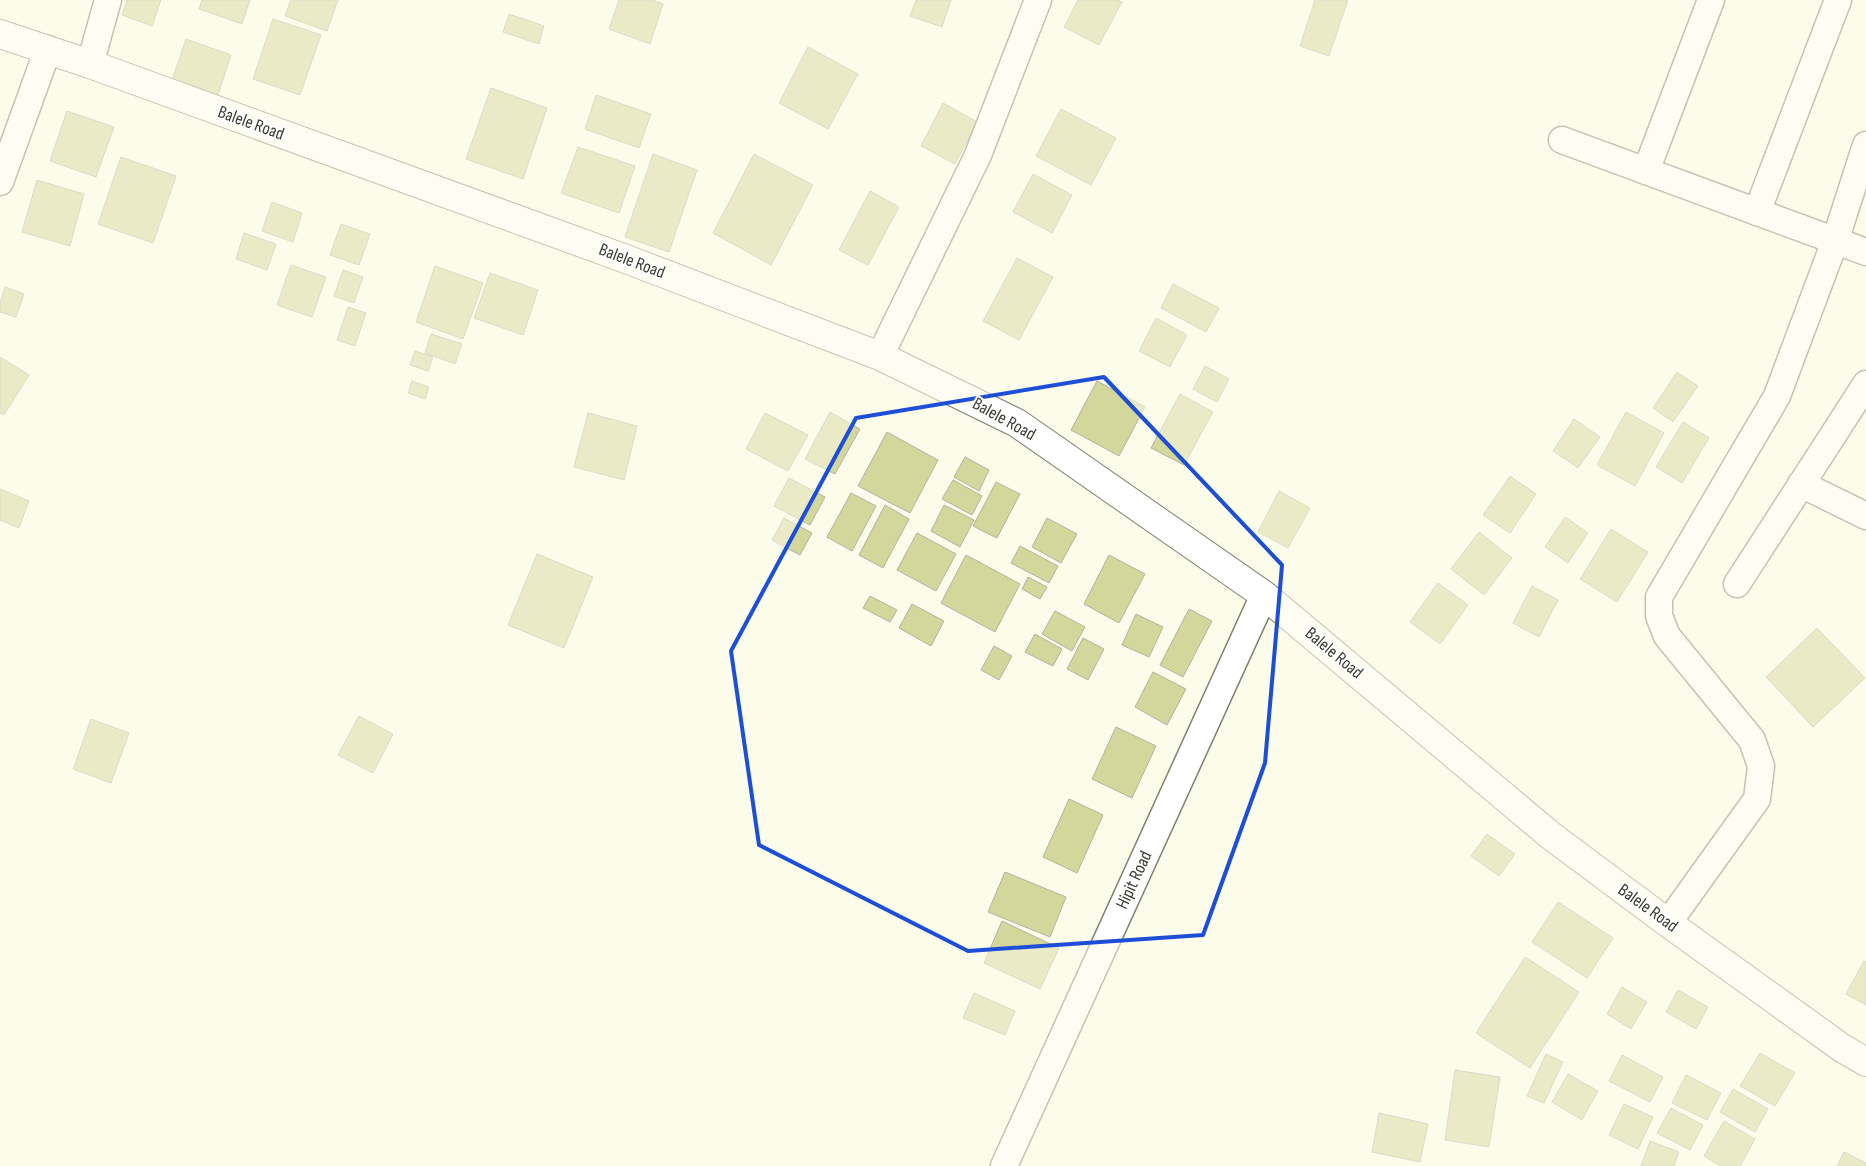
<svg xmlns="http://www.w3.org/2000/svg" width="1866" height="1166" viewBox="0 0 1866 1166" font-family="'Sofia Sans Condensed',sans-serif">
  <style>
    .building { fill: #d4d79b; stroke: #b2b3a1 }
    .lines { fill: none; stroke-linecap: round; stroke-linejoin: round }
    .minor-casing { stroke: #7f806f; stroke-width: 29 }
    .tertiary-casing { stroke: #7f806f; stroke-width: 30 }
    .minor { stroke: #fff; stroke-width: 26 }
    .tertiary { stroke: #fff; stroke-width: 28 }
    .marked { fill: none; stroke: #1d4ed8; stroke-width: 4; stroke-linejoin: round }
    .labels { text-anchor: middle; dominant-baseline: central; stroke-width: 4; stroke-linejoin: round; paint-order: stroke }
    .street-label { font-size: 18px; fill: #3c3c35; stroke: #fff }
  </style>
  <rect width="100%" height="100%" fill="#fbfce9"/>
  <g class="building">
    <polygon points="127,0 161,0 152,26 122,15"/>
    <polygon points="202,0 250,0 242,24 199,9"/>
    <polygon points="291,0 338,0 327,31 285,16"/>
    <polygon points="619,0 652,0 663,4 650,44 609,29"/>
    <polygon points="916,0 951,0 942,27 910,16"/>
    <polygon points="1078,0 1117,0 1122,2 1099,45 1064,27"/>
    <polygon points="1315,0 1348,0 1329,56 1300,46"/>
    <polygon points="509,14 544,26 539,44 503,32"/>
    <polygon points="273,19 321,35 300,95 253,79"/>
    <polygon points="186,39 231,55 217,98 171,83"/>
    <polygon points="808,47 858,74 828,129 779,103"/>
    <polygon points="491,88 547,108 523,179 466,159"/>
    <polygon points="596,95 651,114 639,148 585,129"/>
    <polygon points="943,103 977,122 955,164 921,146"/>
    <polygon points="1061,109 1116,138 1091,185 1036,156"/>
    <polygon points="67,111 114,127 96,177 50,161"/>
    <polygon points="578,147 635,166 619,213 561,193"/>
    <polygon points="653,154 697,170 669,252 625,237"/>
    <polygon points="754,154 813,185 771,265 713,233"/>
    <polygon points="121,157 176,176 153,243 98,224"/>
    <polygon points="1033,174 1072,195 1052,233 1013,212"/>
    <polygon points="37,180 84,194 70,246 22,232"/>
    <polygon points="870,191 899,207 868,265 839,250"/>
    <polygon points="272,202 302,213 293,242 262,231"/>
    <polygon points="341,224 370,234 359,265 330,255"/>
    <polygon points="244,233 276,244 267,270 236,259"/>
    <polygon points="1017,258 1053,277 1019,340 983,321"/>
    <polygon points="291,265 326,277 312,317 277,305"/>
    <polygon points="435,266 483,283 463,339 416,322"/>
    <polygon points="343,270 363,277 354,303 334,296"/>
    <polygon points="490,273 538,290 523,335 474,318"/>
    <polygon points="1173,284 1219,308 1206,332 1161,308"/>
    <polygon points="5,287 24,294 16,317 0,312 0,303"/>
    <polygon points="348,307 366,313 355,346 337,340"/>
    <polygon points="1156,318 1187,335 1170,367 1139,351"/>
    <polygon points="431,334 462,344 455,364 425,353"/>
    <polygon points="415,351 433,357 428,371 410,365"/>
    <polygon points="0,357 29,375 4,415 0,413"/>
    <polygon points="1205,366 1229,379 1217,402 1193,389"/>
    <polygon points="1677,372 1698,386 1673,422 1653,408"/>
    <polygon points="412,381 429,387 425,399 408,393"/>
    <polygon points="1097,381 1145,407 1119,456 1071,430"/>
    <polygon points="1180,394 1213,412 1184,465 1151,448"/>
    <polygon points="830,412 860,429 835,474 805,459"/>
    <polygon points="1626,412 1664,433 1635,486 1597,465"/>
    <polygon points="588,413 637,426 624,480 574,467"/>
    <polygon points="765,413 808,435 788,471 746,449"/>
    <polygon points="1574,419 1600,437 1578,468 1553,451"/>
    <polygon points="1683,422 1709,438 1682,483 1656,467"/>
    <polygon points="887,432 938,460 910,513 858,486"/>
    <polygon points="965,457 989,470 979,491 954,477"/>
    <polygon points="1510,476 1536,494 1510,533 1483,515"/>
    <polygon points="789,478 825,497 810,525 774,506"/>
    <polygon points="953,480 982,496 972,515 942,499"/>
    <polygon points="996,482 1020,494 997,538 973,526"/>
    <polygon points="0,489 29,501 19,528 0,520"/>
    <polygon points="1279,491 1310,508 1288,548 1258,532"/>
    <polygon points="851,493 876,506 852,551 827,537"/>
    <polygon points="885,505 909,519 883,568 859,555"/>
    <polygon points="944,505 974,520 960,547 931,531"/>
    <polygon points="1565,517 1588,533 1568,563 1545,547"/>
    <polygon points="784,518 812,533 800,555 772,540"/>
    <polygon points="1047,518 1077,534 1061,563 1032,547"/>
    <polygon points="1611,529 1648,552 1617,602 1580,579"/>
    <polygon points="1479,532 1512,558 1484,595 1451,569"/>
    <polygon points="917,533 956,554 936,591 897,570"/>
    <polygon points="1020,546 1058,566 1049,583 1011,563"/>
    <polygon points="537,554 593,577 564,648 508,625"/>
    <polygon points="966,555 1020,584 995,632 941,603"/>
    <polygon points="1109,555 1145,574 1119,623 1084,604"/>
    <polygon points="1028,577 1047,587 1040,599 1022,589"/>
    <polygon points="1438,583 1468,605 1440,644 1410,622"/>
    <polygon points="1532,586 1558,600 1539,637 1513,623"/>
    <polygon points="870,596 897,610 890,622 863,608"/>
    <polygon points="912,604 944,621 931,646 899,628"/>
    <polygon points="1189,609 1212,621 1183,677 1160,665"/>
    <polygon points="1055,611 1085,627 1072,651 1042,634"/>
    <polygon points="1136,614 1163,627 1149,657 1122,645"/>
    <polygon points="1817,628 1865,678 1813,727 1766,677"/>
    <polygon points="1035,634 1062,649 1053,666 1025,652"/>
    <polygon points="1083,638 1104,649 1088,680 1067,669"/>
    <polygon points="994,646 1012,656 999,680 981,670"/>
    <polygon points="1153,672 1186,689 1167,725 1135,707"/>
    <polygon points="359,716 393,734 373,773 338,755"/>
    <polygon points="91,719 129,733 111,783 73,769"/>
    <polygon points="1116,727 1156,746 1132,798 1092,779"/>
    <polygon points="1069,799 1103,815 1077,873 1043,857"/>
    <polygon points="1487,834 1515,854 1499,876 1471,856"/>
    <polygon points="1005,872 1066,897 1050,937 988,912"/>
    <polygon points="1558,902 1613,938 1587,978 1532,942"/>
    <polygon points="1002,921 1059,948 1040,989 984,963"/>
    <polygon points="1525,957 1579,992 1530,1068 1476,1033"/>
    <polygon points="1864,961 1866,962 1866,1005 1846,994"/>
    <polygon points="1622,987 1647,1002 1631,1029 1607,1014"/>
    <polygon points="1678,990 1708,1007 1696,1029 1666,1012"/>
    <polygon points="974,993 1015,1011 1005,1035 963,1018"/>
    <polygon points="1760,1053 1795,1073 1775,1106 1740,1086"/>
    <polygon points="1546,1054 1563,1062 1544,1103 1527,1096"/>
    <polygon points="1622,1055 1663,1077 1650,1102 1609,1081"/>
    <polygon points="1455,1070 1500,1077 1489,1147 1445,1140"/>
    <polygon points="1568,1074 1598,1091 1582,1120 1552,1102"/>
    <polygon points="1686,1075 1721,1093 1707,1120 1672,1103"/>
    <polygon points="1733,1089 1768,1109 1755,1132 1720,1112"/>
    <polygon points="1624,1104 1653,1117 1638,1149 1609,1135"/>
    <polygon points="1671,1108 1703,1125 1690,1150 1657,1133"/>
    <polygon points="1379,1113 1428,1124 1420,1162 1372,1152"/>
    <polygon points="1724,1121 1755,1139 1740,1166 1720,1166 1704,1156"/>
    <polygon points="1650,1141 1679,1152 1674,1166 1641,1166"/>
    <polygon points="1844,1152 1866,1163 1866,1166 1837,1166"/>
  </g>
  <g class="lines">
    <defs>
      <g id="minor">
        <polyline points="90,64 108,0"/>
        <polyline points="1562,140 1866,252"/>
        <polyline points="1646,171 1711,0"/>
        <polyline points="0,182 48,49"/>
        <polyline points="1757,212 1838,0"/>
        <polyline points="880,356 978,155 1038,0"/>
        <polyline points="1801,484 1866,516"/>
        <polyline points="1737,584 1866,384"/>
        <polyline points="1668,923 1757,799 1761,766 1752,740 1667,636 1659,616 1659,597 1777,396 1835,241 1866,145"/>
        <polyline points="1004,1166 1264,595"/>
      </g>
      <polyline id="tertiary" points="0,34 90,64 626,259 880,356 1017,423 1264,595 1550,835 1668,923 1842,1048 1866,1062"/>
    </defs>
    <use href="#minor" class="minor-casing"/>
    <use href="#tertiary" class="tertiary-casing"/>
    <use href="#minor" class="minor"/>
    <use href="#tertiary" class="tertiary"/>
  </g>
  <path d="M0 0H1866V1166H0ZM1104,377L1282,565L1265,763L1203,935L968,951L759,845L731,651L856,418Z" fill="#fbfce9" fill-opacity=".55" fill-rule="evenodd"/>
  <path class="marked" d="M1104,377L1282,565L1265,763L1203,935L968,951L759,845L731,651L856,418Z"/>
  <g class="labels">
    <g class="street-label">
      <text transform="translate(251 123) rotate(20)">Balele Road</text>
      <text transform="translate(632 261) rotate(21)">Balele Road</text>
      <text transform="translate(1004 419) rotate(29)">Balele Road</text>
      <text transform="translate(1334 653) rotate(40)">Balele Road</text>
      <text transform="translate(1134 880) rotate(-65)">Hipit Road</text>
      <text transform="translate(1648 908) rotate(36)">Balele Road</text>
    </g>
  </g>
</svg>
